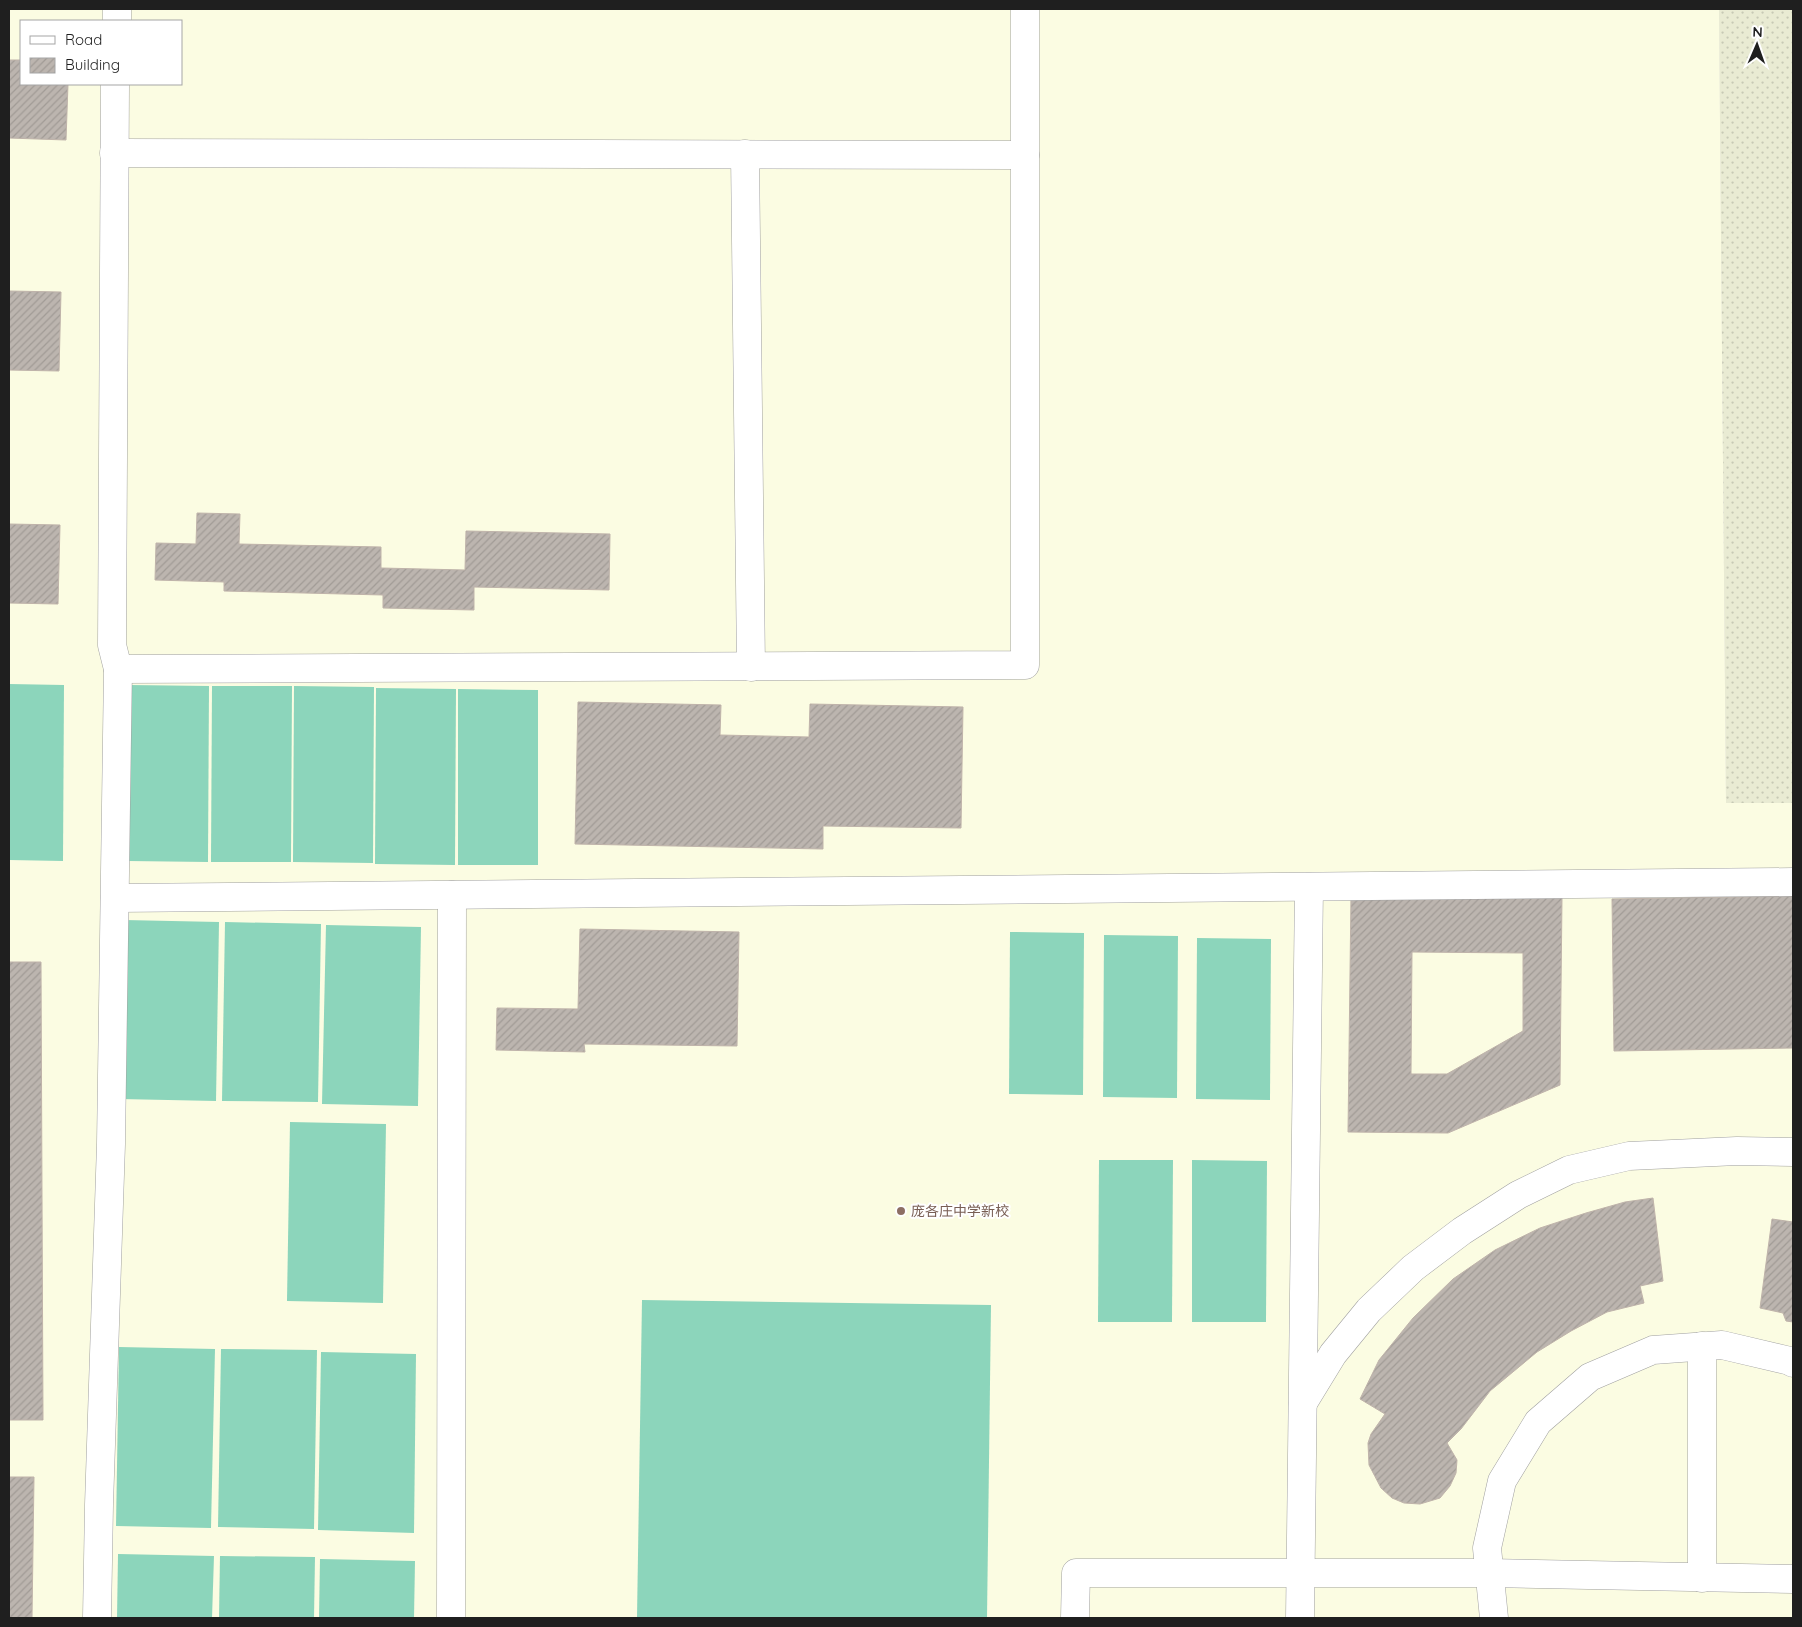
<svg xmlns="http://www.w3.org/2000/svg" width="1802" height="1627" viewBox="0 0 1802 1627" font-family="Quicksand,'Noto Sans SC',sans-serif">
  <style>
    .education { fill: #fbfce2; fill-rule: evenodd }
    .farmland { fill: url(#farmland-dots) }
    .pitch { fill: #8cd5bb }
    .building { fill: url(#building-hatch); stroke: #bfb3aa; fill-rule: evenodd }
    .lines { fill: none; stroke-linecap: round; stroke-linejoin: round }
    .minor-casing { stroke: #a0a0a0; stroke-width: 29 }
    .minor { stroke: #fff; stroke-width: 28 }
    .education-dot { fill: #8d6e63; stroke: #fff; stroke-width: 2 }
    .labels { text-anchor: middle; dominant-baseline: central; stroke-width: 4; stroke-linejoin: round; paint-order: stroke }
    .education-label { font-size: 14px; fill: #785e54; stroke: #fff; text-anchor: start }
  </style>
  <defs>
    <pattern id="farmland-dots" width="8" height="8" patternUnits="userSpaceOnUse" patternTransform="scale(1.25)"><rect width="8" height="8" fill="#e9ebd3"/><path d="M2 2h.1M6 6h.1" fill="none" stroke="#c7c9b5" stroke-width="1.8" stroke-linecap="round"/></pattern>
    <pattern id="building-hatch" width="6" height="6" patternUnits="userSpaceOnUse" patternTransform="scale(1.25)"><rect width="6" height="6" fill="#bcb5af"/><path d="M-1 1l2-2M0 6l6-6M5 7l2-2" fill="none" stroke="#a19b96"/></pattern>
  </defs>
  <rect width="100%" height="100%" fill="#eeece6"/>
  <path class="education" d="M9,9H1719L1726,802L1793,803V1618H9ZM21,21H181V84H21Z"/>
  <polygon class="farmland" points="1719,9 1793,9 1793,803 1726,803"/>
  <g class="pitch">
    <polygon points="9,684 64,685 63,861 9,860"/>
    <polygon points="129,685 209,686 208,862 128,861"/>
    <polygon points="212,686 292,686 291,862 211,862"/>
    <polygon points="294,686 374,687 373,863 293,862"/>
    <polygon points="376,688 456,689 455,865 375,864"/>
    <polygon points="458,689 538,690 538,865 458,865"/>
    <polygon points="124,920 219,922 216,1101 120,1099"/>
    <polygon points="225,922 321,924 318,1102 222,1101"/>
    <polygon points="326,925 421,927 418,1106 322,1104"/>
    <polygon points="1010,932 1084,933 1083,1095 1009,1094"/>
    <polygon points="1104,935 1178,936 1177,1098 1103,1097"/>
    <polygon points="1197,938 1271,939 1270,1100 1196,1099"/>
    <polygon points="290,1122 386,1124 383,1303 287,1301"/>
    <polygon points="1099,1160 1173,1160 1172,1322 1098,1322"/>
    <polygon points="1192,1160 1267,1161 1266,1322 1192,1322"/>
    <polygon points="642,1300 991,1305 987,1618 637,1618"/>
    <polygon points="119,1347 215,1349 211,1528 116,1526"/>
    <polygon points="221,1349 317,1350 314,1529 218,1527"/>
    <polygon points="321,1352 416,1354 414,1533 318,1530"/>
    <polygon points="118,1554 214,1556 212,1618 117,1618"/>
    <polygon points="220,1556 315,1557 314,1618 219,1618"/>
    <polygon points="320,1559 415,1561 414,1618 319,1618"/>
  </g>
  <g class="building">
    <polygon points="9,60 21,60 21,84 68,84 66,140 9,138"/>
    <polygon points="9,291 61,292 59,371 9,370"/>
    <polygon points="197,513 240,514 239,544 381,547 381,568 465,570 466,531 610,534 609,590 474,587 474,610 383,608 383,595 224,591 224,582 155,580 156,543 196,544"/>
    <polygon points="9,524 60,525 58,604 9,603"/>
    <polygon points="578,702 721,705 720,735 809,737 810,704 963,707 961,828 823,826 823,849 575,844"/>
    <path d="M1351,895L1562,897L1560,1085L1448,1133L1348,1132ZM1412,952L1523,953V1031L1447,1074H1411Z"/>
    <polygon points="1793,896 1793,1048 1614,1051 1612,899"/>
    <polygon points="580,929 739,932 737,1046 584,1044 585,1052 496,1050 497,1008 578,1009"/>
    <polygon points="9,962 41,962 43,1420 9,1420"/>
    <polygon points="1653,1198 1663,1281 1640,1286 1644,1303 1607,1312 1571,1331 1537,1352 1490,1391 1461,1429 1447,1443 1457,1460 1456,1473 1450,1486 1440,1498 1420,1504 1404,1503 1392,1498 1381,1488 1369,1465 1368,1443 1371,1434 1385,1414 1360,1399 1379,1360 1413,1318 1453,1279 1495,1250 1540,1228 1586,1213 1625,1202"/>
    <polygon points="1772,1219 1793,1222 1793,1322 1786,1321 1783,1313 1760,1308"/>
    <polygon points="9,1477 34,1477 32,1618 9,1618"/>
  </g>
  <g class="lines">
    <defs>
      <g id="minor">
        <polyline points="117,21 117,9"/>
        <polyline points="114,153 1025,155"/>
        <polyline points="745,154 751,667"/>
        <polyline points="118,669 1025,665 1025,9"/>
        <polyline points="115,898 1793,882"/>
        <polyline points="1303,1403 1333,1354 1369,1310 1413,1268 1462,1231 1518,1195 1569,1170 1629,1156 1737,1151 1793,1152"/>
        <polyline points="1702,1578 1702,1346"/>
        <polyline points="97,1618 99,1505 111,1144 118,669 112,645 115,84"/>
        <polyline points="451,1618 452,895"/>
        <polyline points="1075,1618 1076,1573 1489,1573 1793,1579"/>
        <polyline points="1300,1618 1309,887"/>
        <polyline points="1494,1618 1487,1548 1502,1481 1538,1422 1590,1377 1653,1350 1722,1345 1790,1361 1793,1363"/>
      </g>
    </defs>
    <use href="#minor" class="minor-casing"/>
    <use href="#minor" class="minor"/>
  </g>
  <circle class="education-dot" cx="901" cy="1211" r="5"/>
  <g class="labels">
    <g class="education-label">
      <text x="911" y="1211">庞各庄中学新校</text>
    </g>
  </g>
  <rect width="1802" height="1627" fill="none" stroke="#1f1f1f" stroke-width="20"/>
  <rect x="20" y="20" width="162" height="65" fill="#ffffff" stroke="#a5a5a5"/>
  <rect x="30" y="36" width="25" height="8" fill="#ffffff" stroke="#a5a5a5"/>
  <text x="65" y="45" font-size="15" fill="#1f1f1f">Road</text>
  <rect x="30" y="58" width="25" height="15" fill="url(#building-hatch)" stroke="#a5a5a5"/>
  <text x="65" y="70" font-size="15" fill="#1f1f1f">Building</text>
  <g transform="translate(1757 45) rotate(2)" stroke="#ffffff" stroke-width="4" paint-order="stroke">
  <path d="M0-4L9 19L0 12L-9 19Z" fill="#1f1f1f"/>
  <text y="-8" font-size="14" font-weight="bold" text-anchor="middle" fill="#1f1f1f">N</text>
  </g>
</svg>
